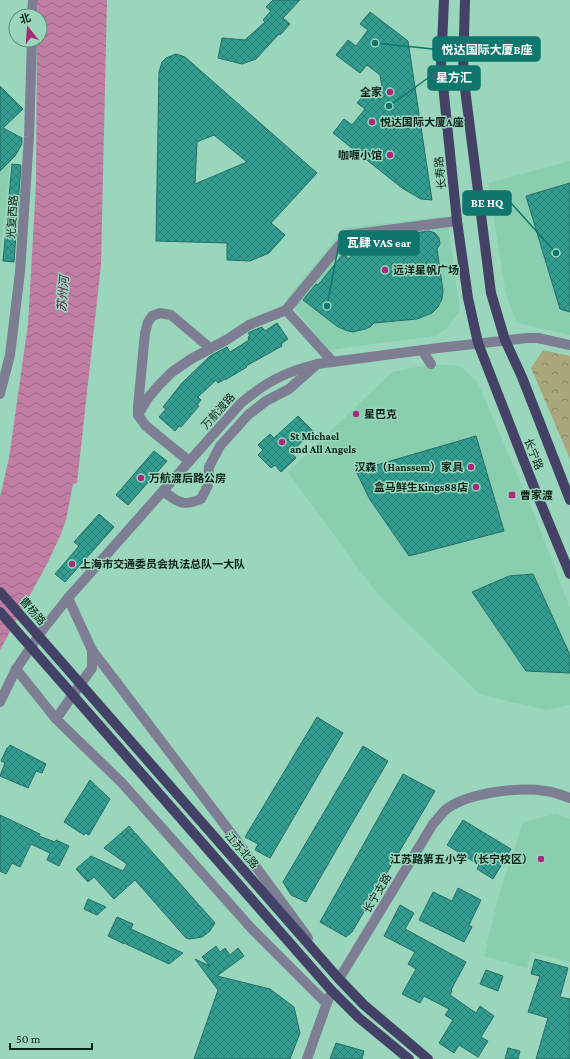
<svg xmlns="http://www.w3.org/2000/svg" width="570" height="1059" viewBox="0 0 570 1059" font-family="'Crimson Pro','Noto Sans SC',serif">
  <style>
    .built { fill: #88ceaf }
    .park { fill: url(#park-crowns) }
    .water { fill: url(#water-waves) }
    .building { fill: url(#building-cross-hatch); stroke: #256e67; fill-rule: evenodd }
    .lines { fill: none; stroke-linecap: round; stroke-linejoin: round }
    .minor { stroke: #7d7d93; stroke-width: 10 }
    .major { stroke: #434166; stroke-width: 10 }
    .poi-dot { fill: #a72a7b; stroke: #9ad6bb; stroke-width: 1.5 }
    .labels { text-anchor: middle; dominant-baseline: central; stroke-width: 3; stroke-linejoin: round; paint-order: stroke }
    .poi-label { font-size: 11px; font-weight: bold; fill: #0a2319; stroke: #9ad6bb; text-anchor: start }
    .street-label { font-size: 11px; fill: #0a2319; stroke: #9ad6bb }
    .water-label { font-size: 12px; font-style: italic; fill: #600f45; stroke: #9ad6bb }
    .leader { fill: none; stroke: #0f766e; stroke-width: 1.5 }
    .callout-dot { fill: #0f766e; stroke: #9ad6bb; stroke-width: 1.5 }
    .callout { fill: #0f766e; stroke: #0f766e; stroke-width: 1.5 }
    .callout-label { font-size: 12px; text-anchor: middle; font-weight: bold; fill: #fff }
  </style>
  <defs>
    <pattern id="park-crowns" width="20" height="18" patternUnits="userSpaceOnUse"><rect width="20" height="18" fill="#aaa77c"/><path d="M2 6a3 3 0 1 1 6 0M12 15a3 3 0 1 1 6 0" fill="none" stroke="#898865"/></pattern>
    <pattern id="water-waves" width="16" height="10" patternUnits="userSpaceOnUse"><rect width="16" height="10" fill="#c17ea4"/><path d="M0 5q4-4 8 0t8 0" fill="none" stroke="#9b6785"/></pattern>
    <pattern id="building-cross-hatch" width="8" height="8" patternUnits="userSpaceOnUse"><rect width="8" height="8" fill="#339d92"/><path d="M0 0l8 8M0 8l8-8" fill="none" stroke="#298076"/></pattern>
  </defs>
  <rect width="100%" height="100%" fill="#9ad6bb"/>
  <g class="built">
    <polygon points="0,149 11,157 0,257"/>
    <polygon points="570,161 570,335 517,323 506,295 488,183"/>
    <polygon points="447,216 460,311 447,328 435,336 329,350 287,299 344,228"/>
    <polygon points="431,364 460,366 477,381 537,521 570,608 570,705 546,710 479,694 375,591 288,472 392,372"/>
    <polygon points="556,814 570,819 570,962 531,952 527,968 484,956 499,895 523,822"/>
  </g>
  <polygon class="park" points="543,350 570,356 570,459 531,368"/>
  <polygon class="water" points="38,0 107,0 101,265 77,483 73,484 66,520 61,534 47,564 0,650 0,497 9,458 28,324 36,184 37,40 40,40 40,16 38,16"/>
  <g class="building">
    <polygon points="273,0 300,0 283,18 290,24 280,35 279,34 256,59 242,64 218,58 222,38 245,40 265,22 263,20 271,11 266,7"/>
    <polygon points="370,12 408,41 432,200 421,199 402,188 333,133 344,119 352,125 365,109 357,103 367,91 374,97 382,87 380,75 367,65 360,73 336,55 348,40 356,46 368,30 360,24"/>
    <path d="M176,54L185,57L317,173L271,223L285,235L269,253L250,261L227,260V243L156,241L159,72L162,62L166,58ZM214,135L247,162L195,184L197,142Z"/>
    <polygon points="0,86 23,109 3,128 22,138 22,144 15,156 0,171"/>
    <polygon points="12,164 21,165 14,262 3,261"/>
    <polygon points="570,183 570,312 560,309 526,196"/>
    <polygon points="429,231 435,233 439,238 440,244 437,249 443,291 442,299 438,307 432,313 417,319 374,323 370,327 365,329 353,332 348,331 338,327 303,300 316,284 318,285 343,254 349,259 364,240"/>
    <polygon points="277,323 288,339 281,344 282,346 246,366 247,367 225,380 225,379 218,383 216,380 198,397 201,400 197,405 199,406 181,427 179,426 175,431 159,417 166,409 163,407 182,383 210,356 227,347 230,352 249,340 248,337 250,336 248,333 252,331 262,327 265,331"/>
    <polygon points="298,416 313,431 291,452 296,458 281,472 275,465 271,468 258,455 263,450 258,445 270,434 274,438"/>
    <polygon points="476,436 504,531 409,556 369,498 356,471"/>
    <polygon points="154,451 167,461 128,505 116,495"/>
    <polygon points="99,514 114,527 65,582 55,574 79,546 74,542"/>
    <polygon points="533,574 570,655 570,673 526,671 472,592 509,576"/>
    <polygon points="317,717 343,733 270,858 255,850 258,844 245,837"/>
    <polygon points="10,745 46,764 42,773 36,771 28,788 0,776 5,763 1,761 7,748 8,748"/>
    <polygon points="363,746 388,761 306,902 291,895 283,882"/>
    <polygon points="403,774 435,791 352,932 346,937 320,922"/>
    <polygon points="90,780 110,799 89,835 85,833 84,835 64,822"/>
    <polygon points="0,815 40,834 39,836 55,842 56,840 69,846 59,866 47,860 50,853 31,844 20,867 12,863 6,874 0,871"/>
    <polygon points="463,820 511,849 493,879 477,869 479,865 447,845"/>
    <polygon points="129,826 215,923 210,931 202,937 190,939 186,938 135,880 114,899 94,877 88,882 76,869 91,856 123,871 127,864 104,848"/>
    <polygon points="458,888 481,900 469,925 472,927 464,942 419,920 433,892 452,901"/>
    <polygon points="88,899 106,907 97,915 84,909"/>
    <polygon points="400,905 414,913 405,929 466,962 451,990 452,991 450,995 476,1013 480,1006 494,1016 481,1037 488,1041 478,1057 459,1045 454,1053 439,1043 453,1020 445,1015 449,1009 424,996 420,1003 402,994 416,969 408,964 415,952 384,936"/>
    <polygon points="117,917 133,924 131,929 183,953 169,964 124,943 124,944 108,936"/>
    <polygon points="216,946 220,952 225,948 230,955 238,948 244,956 217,976 270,989 294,1007 300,1033 290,1059 194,1059 218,990 195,959 210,966 202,957"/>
    <polygon points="535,959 568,968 560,997 570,999 570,1059 536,1059 548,1018 528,1012 540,976 531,974"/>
    <polygon points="486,970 503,976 498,991 480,984"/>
    <polygon points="336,1043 364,1051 362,1059 330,1059"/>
    <polygon points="508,1048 520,1051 518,1059 505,1059"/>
  </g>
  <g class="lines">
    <g class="minor">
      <polyline points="32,16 33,0"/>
      <polyline points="286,310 333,362"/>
      <polyline points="422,350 431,364"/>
      <polyline points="0,394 10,355 20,272 29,137 32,40"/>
      <polyline points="138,415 148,398 158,386 172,372 191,359 228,339 249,325 286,310 348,235 457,221"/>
      <polyline points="189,461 146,426 138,415 138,407 145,333 148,322 152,316 160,313 171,315 210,348"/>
      <path d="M163,491C178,502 182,507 201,499L208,485L209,467L220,446L248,415L266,401L289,389L315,366"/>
      <polyline points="92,650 240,845 308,938"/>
      <polyline points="16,669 56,719 122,783 252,929 326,1003"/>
      <path d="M0,702L16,669L44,628L68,598L241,403C266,382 285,372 317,364L438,348L527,338H538L570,345"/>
      <polyline points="56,719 92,668 92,650 68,598"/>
      <path d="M339,979L433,824C438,819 442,812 448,808C471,792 519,787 546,791C554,792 562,795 570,798"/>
      <polyline points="307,1059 329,997"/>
    </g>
    <g class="major">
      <polyline points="444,0 441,67 443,85 457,221 468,298 478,343 534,487 570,574"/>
      <polyline points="465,0 463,73 491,293 505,340 522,377 570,500"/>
      <polyline points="0,592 339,979 364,1005 428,1059"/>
      <polyline points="0,612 331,990 359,1018 409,1059"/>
    </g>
  </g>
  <g class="poi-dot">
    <circle cx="390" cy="92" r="4"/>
    <circle cx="372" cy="122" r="4"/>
    <circle cx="390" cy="155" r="4"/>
    <circle cx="385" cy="270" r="4"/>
    <circle cx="356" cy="414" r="4"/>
    <circle cx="282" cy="442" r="4"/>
    <circle cx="471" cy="467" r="4"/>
    <circle cx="141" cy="478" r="4"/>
    <circle cx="476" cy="487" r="4"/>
    <rect x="508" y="491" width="8" height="8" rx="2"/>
    <circle cx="72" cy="564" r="4"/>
    <circle cx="541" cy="859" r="4"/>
  </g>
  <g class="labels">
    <g class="poi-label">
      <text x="382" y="92" text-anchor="end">全家</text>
      <text x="380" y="122">悦达国际大厦A座</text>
      <text x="382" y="155" text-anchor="end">咖喱小馆</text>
      <text x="393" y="270">远洋星帆广场</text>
      <text x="364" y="414">星巴克</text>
      <text x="290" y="436">St Michael<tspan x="290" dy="13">and All Angels</tspan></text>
      <text x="463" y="467" text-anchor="end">汉森（Hanssem）家具</text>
      <text x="149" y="478">万航渡后路公房</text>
      <text x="468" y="487" text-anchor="end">盒马鲜生Kings88店</text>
      <text x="520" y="495">曹家渡</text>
      <text x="80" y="564">上海市交通委员会执法总队一大队</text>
      <text x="533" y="859" text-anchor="end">江苏路第五小学（长宁校区）</text>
    </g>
    <g class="street-label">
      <text transform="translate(440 173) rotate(-96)">长寿路</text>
      <text transform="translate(12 217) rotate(-86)">光复西路</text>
      <text transform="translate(218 411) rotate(-48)">万航渡路</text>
      <text transform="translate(534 454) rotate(69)">长宁路</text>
      <text transform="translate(33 611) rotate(49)">曹杨路</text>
      <text transform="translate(242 850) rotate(49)">江苏北路</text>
      <text transform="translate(377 893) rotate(-59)">长宁支路</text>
    </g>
    <g class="water-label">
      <text transform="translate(63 294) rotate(-85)">苏州河</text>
    </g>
  </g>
  <path class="leader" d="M375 43L433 49M389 106L428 78M556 253L511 203M327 306L339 243"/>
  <g class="callout-dot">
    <circle cx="375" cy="43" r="4"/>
    <circle cx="389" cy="106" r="4"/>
    <circle cx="556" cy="253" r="4"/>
    <circle cx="327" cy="306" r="4"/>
  </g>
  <g class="callout">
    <rect x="433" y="37" width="107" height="24" rx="4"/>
    <rect x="428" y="66" width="52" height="24" rx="4"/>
    <rect x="463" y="191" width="48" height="24" rx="4"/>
    <rect x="339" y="231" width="80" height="24" rx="4"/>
  </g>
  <g class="callout-label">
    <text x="487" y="54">悦达国际大厦B座</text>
    <text x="454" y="82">星方汇</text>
    <text x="487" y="207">BE HQ</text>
    <text x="379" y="247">瓦肆 VAS ear</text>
  </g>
  <g transform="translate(28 28) rotate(343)"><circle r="19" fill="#9ad6bb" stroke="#608e7a"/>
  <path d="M0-3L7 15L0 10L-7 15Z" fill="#a72a7b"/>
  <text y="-6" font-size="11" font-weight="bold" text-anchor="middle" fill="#0a2319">北</text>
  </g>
  <path d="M10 1043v6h82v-6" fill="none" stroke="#0a2319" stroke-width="2"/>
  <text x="16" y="1043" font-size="12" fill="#0a2319" stroke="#9ad6bb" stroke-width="3" paint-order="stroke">50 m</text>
</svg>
